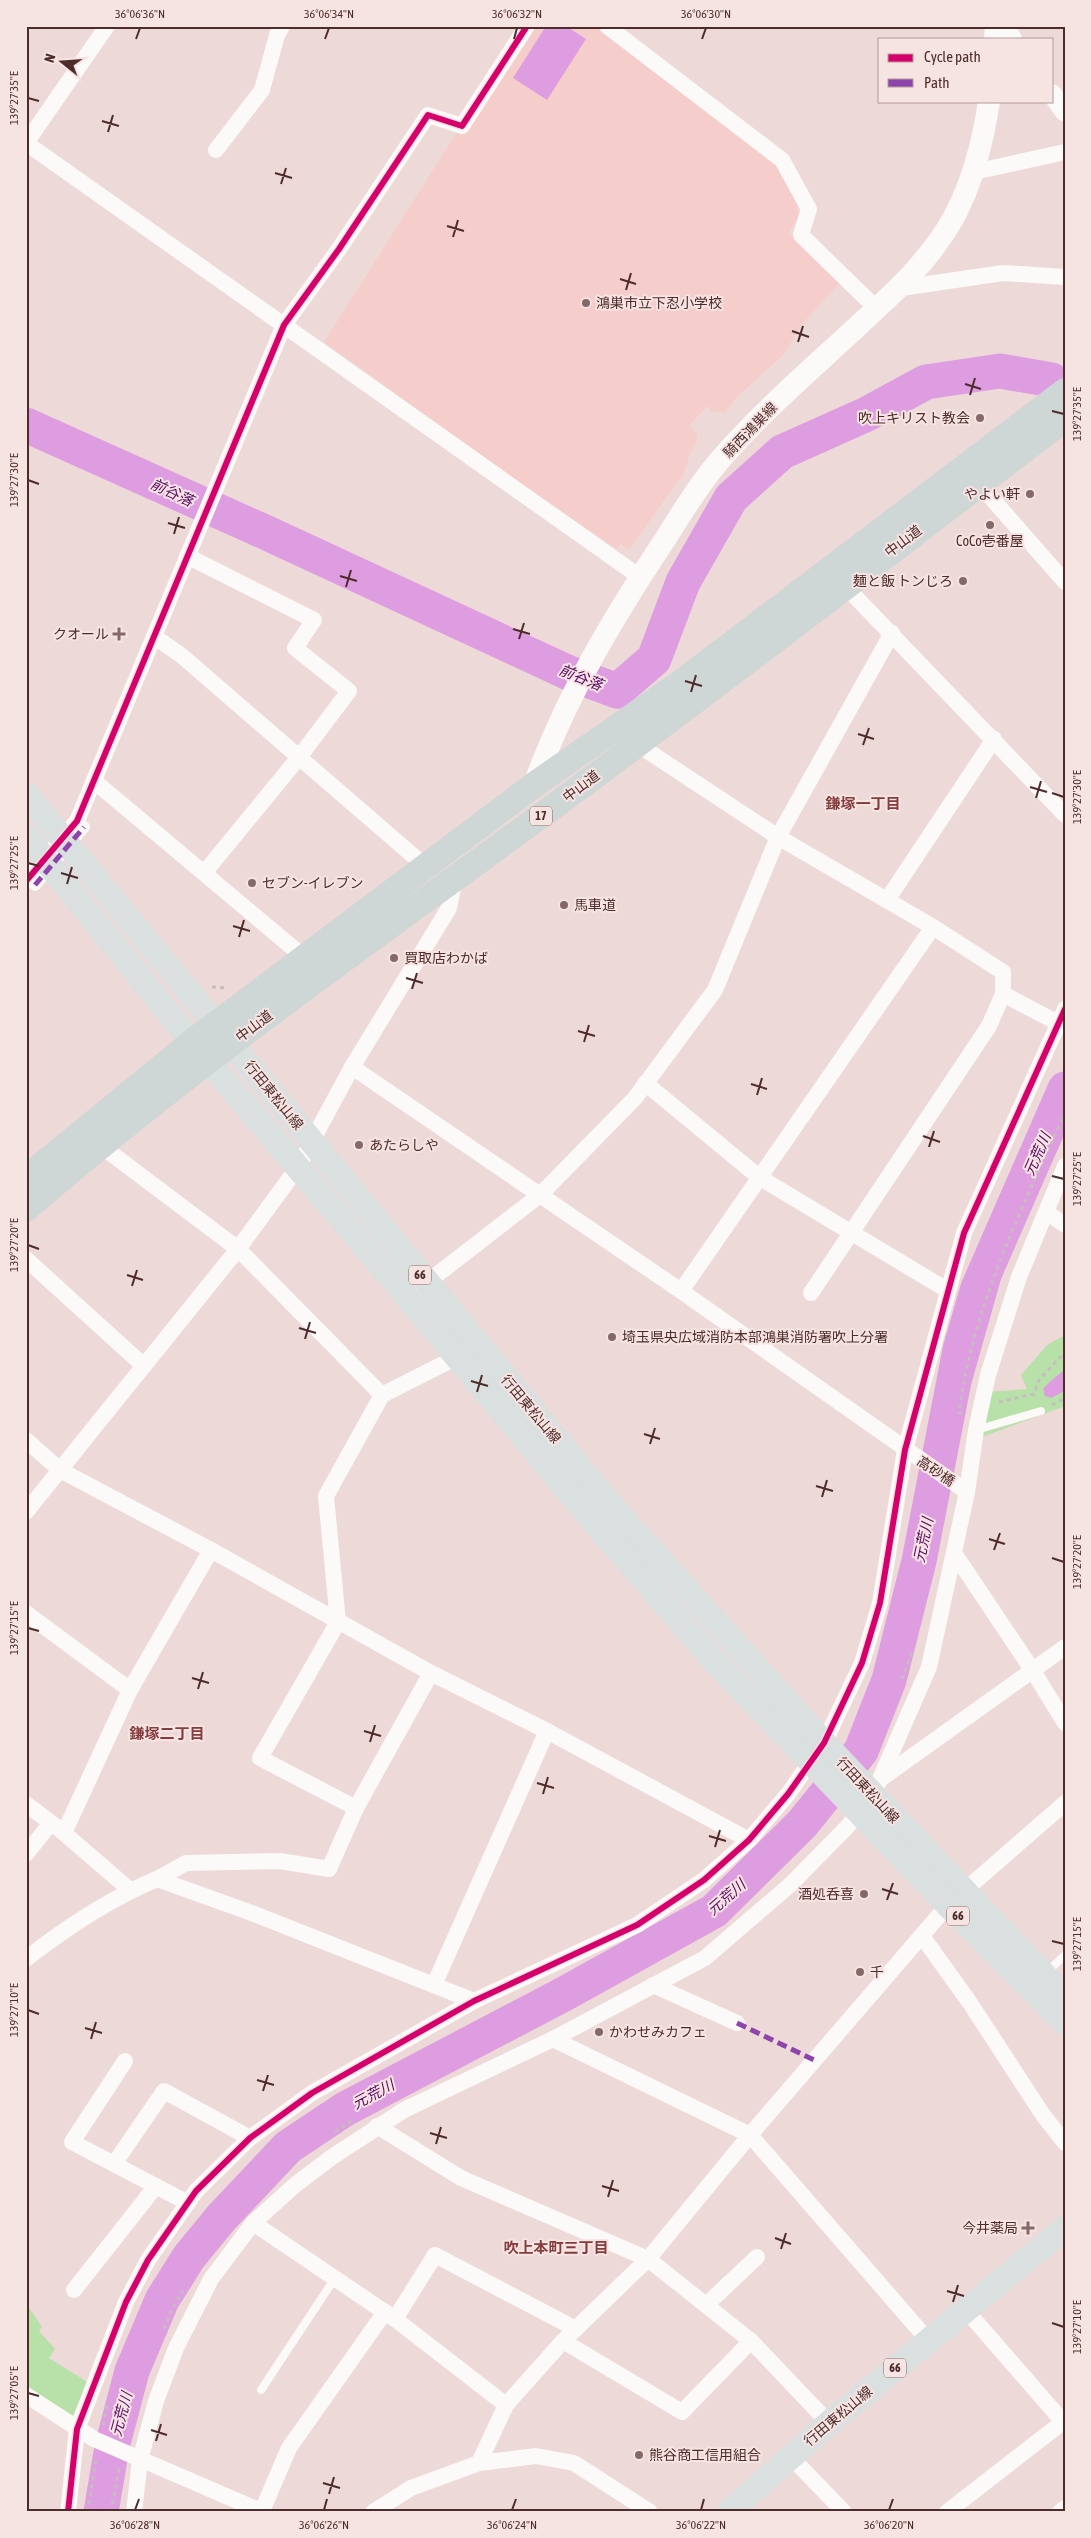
<svg xmlns="http://www.w3.org/2000/svg" width="1091" height="2538" viewBox="0 0 1091 2538" font-family="'Asap Condensed','Noto Sans JP',sans-serif">
  <style>
    .built { fill: #f5cecb }
    .green { fill: #b8e0a9 }
    .water { fill: #de9de0 }
    .lines { fill: none; stroke-linecap: round; stroke-linejoin: round }
    .stream { stroke: #de9de0; stroke-width: 5.5 }
    .river { stroke: #de9de0; stroke-width: 35 }
    .path { stroke: #c6bdbd; stroke-width: 3; stroke-dasharray: 4 4; stroke-linecap: butt }
    .service { stroke: #fcf9f9; stroke-width: 8 }
    .pedestrian { stroke: #fcf9f9; stroke-width: 12 }
    .minor { stroke: #fcf9f9; stroke-width: 16 }
    .tertiary { stroke: #fcf9f9; stroke-width: 20 }
    .secondary { stroke: #fcf9f9; stroke-width: 22 }
    .primary { stroke: #dadfdf; stroke-width: 25 }
    .trunk { stroke: #cfd6d6; stroke-width: 26 }
    .quiet { stroke: #8e44ad; stroke-width: 5; stroke-dasharray: 10 5; stroke-linecap: butt }
    .cycleway-casing { stroke: #f6e4e3; stroke-width: 9 }
    .cycleway { stroke: #d6006c; stroke-width: 6 }
    .ticks { fill: none; stroke: #4d2c2b; stroke-width: 2 }
    .poi-dot { fill: #856968; stroke: #f6e4e3; stroke-width: 2 }
    .labels { text-anchor: middle; dominant-baseline: central; stroke-width: 4; stroke-linejoin: round; paint-order: stroke }
    .shield { fill: #f6e4e3; stroke: #806362; stroke-width: 1 }
    .shield-label { font-size: 12px; font-weight: bold; fill: #4d2c2b }
    .poi-label { font-size: 14px; fill: #4d2c2b; stroke: #f6e4e3; text-anchor: start }
    .street-label { font-size: 14px; fill: #4d2c2b; stroke: #f6e4e3 }
    .water-label { font-size: 15px; font-style: italic; fill: #5a0966; stroke: #f6e4e3 }
    .neighbourhood-label { font-size: 15px; font-weight: bold; fill: #843c3c; stroke: #f6e4e3 }
    .neatline { fill: none; stroke: #4d2c2b; stroke-width: 2 }
    .ticks-label { font-size: 12px; text-anchor: middle; fill: #4d2c2b }
  </style>
  <rect width="100%" height="100%" fill="#eddad8"/>
  <polygon class="built" points="532,26 599,26 775,163 797,196 798,217 789,233 841,282 803,323 784,354 735,399 725,412 713,412 707,406 689,426 697,435 697,441 691,451 682,479 678,481 629,550 620,544 617,549 523,485 324,342 457,132"/>
  <g class="green">
    <polygon points="1065,1335 1065,1406 982,1437 987,1392 1027,1389 1021,1375 1047,1345"/>
    <polygon points="26,2303 42,2327 39,2331 55,2349 49,2358 89,2383 79,2411 69,2417 26,2389"/>
  </g>
  <g class="water">
    <polygon points="546,26 566,26 586,39 547,100 513,78"/>
    <path d="M1065,1369V1391L1051,1398L1045,1396L1043,1389C1048,1382 1058,1376 1065,1369Z"/>
  </g>
  <g class="lines">
    <g class="stream">
      <polyline points="1054,1151 1065,1126"/>
      <polyline points="969,1382 999,1276 1048,1161"/>
    </g>
    <g class="river">
      <polyline points="26,425 267,533 569,673 617,691 654,659 683,582 731,498 782,452 867,414 926,382 1000,371 1052,380 1065,391"/>
      <polyline points="101,2512 112,2447 132,2371 162,2300 189,2257 221,2218 288,2147 345,2109 564,1994 714,1911 802,1824 861,1751 889,1680 919,1561 960,1350 978,1288 1065,1089"/>
    </g>
    <g class="path">
      <polyline points="212,987 226,988"/>
      <polyline points="999,1402 1034,1394 1039,1380 1065,1352"/>
      <polyline points="1052,1405 1065,1398"/>
      <path d="M962,1413H959C972,1308 1022,1208 1065,1113"/>
      <polyline points="902,1679 912,1652"/>
      <polyline points="335,2132 353,2120"/>
      <polyline points="164,2329 172,2309 183,2290"/>
      <polyline points="103,2425 108,2402"/>
      <polyline points="88,2512 96,2458"/>
      <polyline points="111,2512 119,2468"/>
    </g>
    <g class="service">
      <polyline points="976,1430 1041,1411"/>
      <polyline points="1046,1973 1065,1955"/>
      <polyline points="261,2390 335,2278"/>
    </g>
    <polyline class="pedestrian" points="35,885 84,827"/>
    <g class="minor">
      <polyline points="607,26 782,160 809,209 801,235 877,309"/>
      <polyline points="26,143 640,577"/>
      <polyline points="26,143 107,26"/>
      <polyline points="216,150 262,90 277,35 282,26"/>
      <polyline points="974,172 1065,152"/>
      <polyline points="901,288 1003,273 1065,277"/>
      <polyline points="979,484 1065,582"/>
      <polyline points="187,556 314,620 295,648 349,691 300,756 204,873"/>
      <polyline points="845,586 1065,815"/>
      <polyline points="155,637 182,656 425,866"/>
      <polyline points="637,744 778,837 933,927 1003,972 1003,994 1058,1023"/>
      <polyline points="94,781 305,958"/>
      <polyline points="26,881 77,821 284,325 339,249 428,115 462,126 527,26"/>
      <polyline points="887,900 994,739"/>
      <polyline points="352,1067 681,1291 967,1492"/>
      <polyline points="645,1083 759,1177 947,1290"/>
      <polyline points="100,1145 238,1249 382,1395"/>
      <polyline points="1046,1212 1065,1225"/>
      <polyline points="26,1259 144,1366"/>
      <polyline points="421,1287 540,1195 635,1098 715,990 778,837 892,633"/>
      <polyline points="681,1291 933,927"/>
      <polyline points="811,1293 989,1026 1003,994"/>
      <polyline points="26,1440 60,1470 211,1550 431,1673 547,1731 749,1840"/>
      <polyline points="26,1512 238,1249 298,1167 352,1067 449,908 455,878"/>
      <polyline points="954,1553 1033,1671 1065,1723"/>
      <polyline points="26,1613 130,1690"/>
      <polyline points="882,1778 1065,1647"/>
      <polyline points="26,1804 58,1828 130,1890"/>
      <polyline points="356,1808 260,1758 338,1622 326,1496 382,1395 465,1353"/>
      <polyline points="64,1833 130,1690 211,1550"/>
      <polyline points="26,1854 51,1823"/>
      <polyline points="157,1879 186,1863 280,1861 329,1869 356,1808 431,1673"/>
      <polyline points="922,1936 970,2003 1043,2115 1065,2143"/>
      <path d="M26,1959C67,1927 109,1899 157,1879L249,1912L474,2001"/>
      <polyline points="434,1985 547,1731"/>
      <polyline points="653,1985 737,2023"/>
      <polyline points="553,2039 750,2135 928,2340"/>
      <polyline points="125,2061 72,2142 188,2203"/>
      <polyline points="377,2126 461,2178 648,2259 751,2341 829,2423"/>
      <polyline points="114,2164 164,2091 250,2138"/>
      <polyline points="253,2223 395,2319 506,2405"/>
      <polyline points="74,2290 156,2186"/>
      <polyline points="706,2305 757,2257"/>
      <polyline points="965,2309 1065,2424"/>
      <polyline points="395,2319 435,2255 576,2329"/>
      <polyline points="563,2341 682,2412 751,2341"/>
      <polyline points="26,2395 94,2439 263,2512"/>
      <polyline points="790,2456 844,2512"/>
      <polyline points="479,2463 506,2405 563,2341 648,2259 750,2135 948,1905 1065,1803"/>
      <polyline points="262,2511 289,2448 385,2312"/>
      <polyline points="68,2512 77,2429 126,2302 148,2260 196,2191 250,2138 312,2093 474,2001 637,1925 704,1880 749,1840 788,1794 824,1743 862,1663 880,1603 905,1450 964,1233 1065,1009"/>
      <polyline points="134,2512 140,2460 156,2401 176,2348 211,2279 253,2223 295,2185 332,2157 404,2110 553,2039 705,1958 791,1884 848,1826 873,1795 929,1667 967,1492 976,1430 988,1375 1019,1277 1065,1166"/>
      <polyline points="373,2512 411,2488 479,2463 536,2456 574,2463 650,2512"/>
      <polyline points="947,2512 1063,2422"/>
      <polyline points="1060,2512 1065,2508"/>
    </g>
    <g class="tertiary">
      <polyline points="996,29 1009,34 1012,39"/>
      <polyline points="1052,94 1065,112"/>
    </g>
    <g class="secondary">
      <polyline points="995,39 996,26"/>
      <path d="M534,785C565,698 613,618 664,541C683,511 703,478 727,452C768,406 815,366 860,324C896,291 930,260 954,217C973,181 983,142 989,101"/>
    </g>
    <g class="primary">
      <polyline points="26,794 609,1503 826,1745 1065,1997"/>
      <polyline points="26,836 192,1042 408,1298 592,1520 718,1665 948,1905 1065,2023"/>
      <polyline points="729,2512 829,2423 1065,2228"/>
    </g>
    <g class="trunk">
      <polyline points="26,1178 192,1042 534,785 676,686 1065,391"/>
      <path d="M26,1209C186,1070 360,948 531,823C711,692 887,554 1065,419"/>
    </g>
    <g class="quiet">
      <polyline points="35,885 84,827"/>
      <polyline points="737,2023 814,2060"/>
    </g>
    <defs>
      <g id="cycleway">
        <polyline points="26,881 77,821 284,325 339,249 428,115 462,126 527,26"/>
        <polyline points="68,2512 77,2429 126,2302 148,2260 196,2191 250,2138 312,2093 474,2001 637,1925 704,1880 749,1840 788,1794 824,1743 862,1663 880,1603 905,1450 964,1233 1065,1009"/>
      </g>
    </defs>
    <use href="#cycleway" class="cycleway-casing"/>
    <use href="#cycleway" class="cycleway"/>
  </g>
  <path class="ticks" d="M136,39L140,28M325,39L329,28M514,39L517,28M702,39L706,28M28,98L39,101M102,121L119,126M108,132L113,115M275,173L292,178M281,184L286,168M447,226L464,231M453,237L458,220M620,279L636,284M626,290L631,273M792,331L809,337M798,342L803,326M965,384L981,389M970,395L975,378M1052,411L1064,414M28,480L39,484M168,523L185,528M174,534L179,517M340,576L357,581M346,587L351,570M513,629L530,634M519,639L524,623M685,681L702,686M691,692L696,675M858,734L874,739M863,745L869,728M1030,787L1047,792M1052,793L1064,797M1036,798L1041,781M28,863L39,866M61,873L78,878M67,884L72,867M233,926L250,931M239,937L244,920M406,978L423,983M412,989L417,973M578,1031L595,1036M584,1042L589,1025M751,1084L767,1089M757,1095L762,1078M923,1136L940,1142M929,1147L934,1131M1052,1176L1064,1179M28,1245L39,1249M127,1275L143,1280M132,1286L137,1270M299,1328L316,1333M305,1339L310,1322M471,1381L488,1386M477,1392L482,1375M644,1434L660,1439M650,1444L655,1428M816,1486L833,1491M822,1497L827,1480M989,1539L1005,1544M994,1550L1000,1533M1052,1558L1064,1562M28,1628L39,1631M192,1678L209,1683M198,1689L203,1672M364,1731L381,1736M370,1742L375,1725M537,1783L554,1788M543,1794L548,1777M709,1836L726,1841M715,1847L720,1830M882,1889L898,1894M887,1900L893,1883M1052,1941L1064,1944M28,2010L39,2014M85,2028L102,2033M91,2039L96,2022M257,2080L274,2085M263,2091L268,2075M430,2133L447,2138M436,2144L441,2127M602,2186L619,2191M608,2197L613,2180M775,2238L791,2244M781,2249L786,2233M947,2291L964,2296M953,2302L958,2285M1052,2323L1064,2327M28,2393L39,2396M151,2430L167,2435M156,2441L161,2424M323,2483L340,2488M329,2494L334,2477M135,2510L139,2499M324,2510L327,2499M512,2510L516,2499M701,2510L704,2499M889,2510L893,2499"/>
  <g class="poi-dot">
    <circle cx="586" cy="303" r="5"/>
    <circle cx="980" cy="418" r="5"/>
    <circle cx="1030" cy="494" r="5"/>
    <circle cx="990" cy="525" r="5"/>
    <circle cx="963" cy="581" r="5"/>
    <path d="M116.5 626.5h5v5h5v5h-5v5h-5v-5h-5v-5h5z"/>
    <circle cx="252" cy="883" r="5"/>
    <circle cx="564" cy="905" r="5"/>
    <circle cx="394" cy="958" r="5"/>
    <circle cx="359" cy="1145" r="5"/>
    <circle cx="612" cy="1337" r="5"/>
    <circle cx="864" cy="1894" r="5"/>
    <circle cx="860" cy="1972" r="5"/>
    <circle cx="599" cy="2032" r="5"/>
    <path d="M1025.5 2220.5h5v5h5v5h-5v5h-5v-5h-5v-5h5z"/>
    <circle cx="639" cy="2455" r="5"/>
  </g>
  <g class="labels">
    <g class="shield">
      <rect x="530" y="806.5" width="22" height="19" rx="4"/>
      <rect x="409" y="1265.5" width="22" height="19" rx="4"/>
      <rect x="947" y="1906.5" width="22" height="19" rx="4"/>
      <rect x="884" y="2358.5" width="22" height="19" rx="4"/>
    </g>
    <g class="shield-label">
      <text x="541" y="816">17</text>
      <text x="420" y="1275">66</text>
      <text x="958" y="1916">66</text>
      <text x="895" y="2368">66</text>
    </g>
    <g class="poi-label">
      <text x="596" y="303">鴻巣市立下忍小学校</text>
      <text x="970" y="418" text-anchor="end">吹上キリスト教会</text>
      <text x="1020" y="494" text-anchor="end">やよい軒</text>
      <text x="990" y="541" text-anchor="middle">CoCo壱番屋</text>
      <text x="953" y="581" text-anchor="end">麺と飯 トンじろ</text>
      <text x="109" y="634" text-anchor="end">クオール</text>
      <text x="262" y="883">セブン-イレブン</text>
      <text x="574" y="905">馬車道</text>
      <text x="404" y="958">買取店わかば</text>
      <text x="369" y="1145">あたらしや</text>
      <text x="622" y="1337">埼玉県央広域消防本部鴻巣消防署吹上分署</text>
      <text x="854" y="1894" text-anchor="end">酒処呑喜</text>
      <text x="870" y="1972">千</text>
      <text x="609" y="2032">かわせみカフェ</text>
      <text x="1018" y="2228" text-anchor="end">今井薬局</text>
      <text x="649" y="2455">熊谷商工信用組合</text>
    </g>
    <g class="street-label">
      <text transform="translate(750 430) rotate(-46)">騎西鴻巣線</text>
      <text transform="translate(903 541) rotate(-37)">中山道</text>
      <text transform="translate(581 786) rotate(-37)">中山道</text>
      <text transform="translate(254 1026) rotate(-37)">中山道</text>
      <text transform="translate(274 1095) rotate(51)">行田東松山線</text>
      <text transform="translate(531 1409) rotate(50)">行田東松山線</text>
      <text transform="translate(936 1471) rotate(34)">高砂橋</text>
      <text transform="translate(868 1790) rotate(47)">行田東松山線</text>
      <text transform="translate(838 2416) rotate(-40)">行田東松山線</text>
    </g>
    <g class="water-label">
      <text transform="translate(172 492) rotate(25)">前谷落</text>
      <text transform="translate(581 677) rotate(22)">前谷落</text>
      <text transform="translate(1037 1154) rotate(-66)">元荒川</text>
      <text transform="translate(923 1540) rotate(-78)">元荒川</text>
      <text transform="translate(726 1897) rotate(-41)">元荒川</text>
      <text transform="translate(373 2094) rotate(-28)">元荒川</text>
      <text transform="translate(121 2414) rotate(-75)">元荒川</text>
    </g>
    <g class="neighbourhood-label">
      <text x="863" y="803">鎌塚一丁目</text>
      <text x="167" y="1733">鎌塚二丁目</text>
      <text x="556" y="2247">吹上本町三丁目</text>
    </g>
  </g>
  <rect width="1091" height="2538" fill="none" stroke="#f6e4e3" stroke-width="55"/>
  <rect x="878" y="38" width="175" height="65" fill="#f6e4e3" stroke="#b29a99"/>
  <rect x="888" y="54" width="25" height="8" fill="#d6006c" stroke="#b29a99"/>
  <text x="924" y="62" font-size="15" fill="#4d2c2b">Cycle path</text>
  <rect x="888" y="79" width="25" height="8" fill="#8e44ad" stroke="#b29a99"/>
  <text x="924" y="88" font-size="15" fill="#4d2c2b">Path</text>
  <g transform="translate(62 62) rotate(287)" stroke="#f6e4e3" stroke-width="4" paint-order="stroke">
  <path d="M0-4L9 19L0 12L-9 19Z" fill="#4d2c2b"/>
  <text y="-8" font-size="14" font-weight="bold" text-anchor="middle" fill="#4d2c2b">N</text>
  </g>
  <rect x="28" y="28" width="1036" height="2482" class="neatline"/>
  <g class="ticks-label">
    <text x="140" y="18">36°06'36"N</text>
    <text x="329" y="18">36°06'34"N</text>
    <text x="517" y="18">36°06'32"N</text>
    <text x="706" y="18">36°06'30"N</text>
    <text transform="translate(14 98) rotate(-90)" y="4">139°27'35"E</text>
    <text transform="translate(1077 414) rotate(-90)" y="4">139°27'35"E</text>
    <text transform="translate(14 480) rotate(-90)" y="4">139°27'30"E</text>
    <text transform="translate(1077 797) rotate(-90)" y="4">139°27'30"E</text>
    <text transform="translate(14 863) rotate(-90)" y="4">139°27'25"E</text>
    <text transform="translate(1077 1179) rotate(-90)" y="4">139°27'25"E</text>
    <text transform="translate(14 1245) rotate(-90)" y="4">139°27'20"E</text>
    <text transform="translate(1077 1562) rotate(-90)" y="4">139°27'20"E</text>
    <text transform="translate(14 1628) rotate(-90)" y="4">139°27'15"E</text>
    <text transform="translate(1077 1944) rotate(-90)" y="4">139°27'15"E</text>
    <text transform="translate(14 2010) rotate(-90)" y="4">139°27'10"E</text>
    <text transform="translate(1077 2327) rotate(-90)" y="4">139°27'10"E</text>
    <text transform="translate(14 2393) rotate(-90)" y="4">139°27'05"E</text>
    <text x="135" y="2529">36°06'28"N</text>
    <text x="324" y="2529">36°06'26"N</text>
    <text x="512" y="2529">36°06'24"N</text>
    <text x="701" y="2529">36°06'22"N</text>
    <text x="889" y="2529">36°06'20"N</text>
  </g>
</svg>
